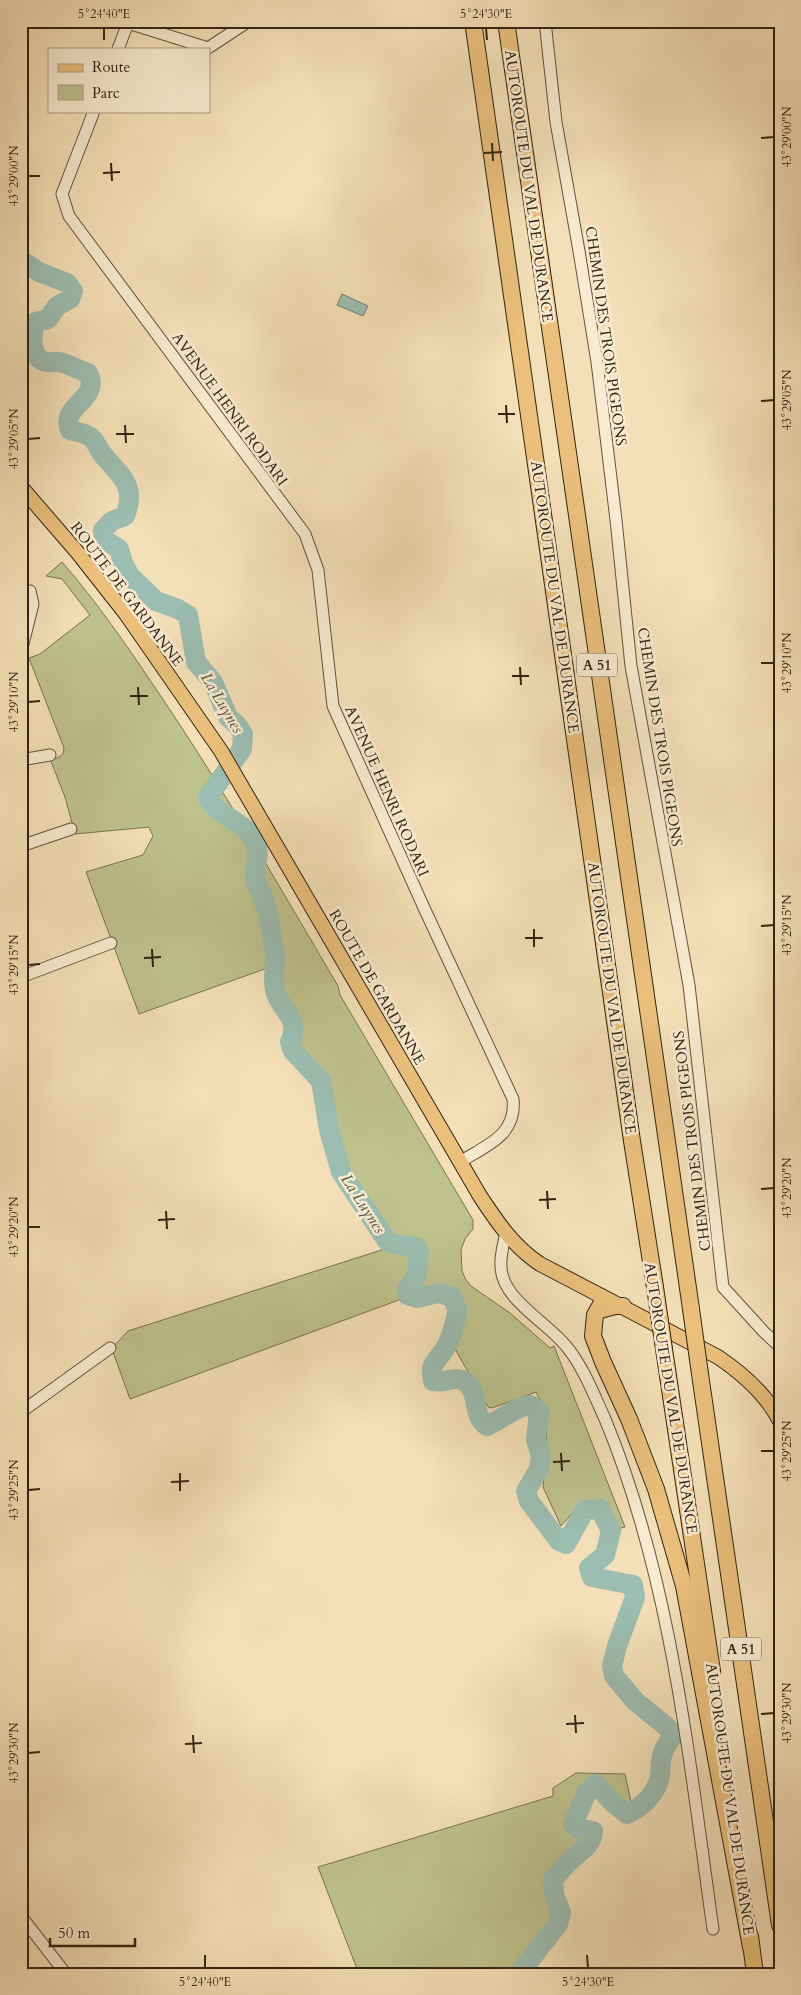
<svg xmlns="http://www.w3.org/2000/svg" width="801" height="1995" viewBox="0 0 801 1995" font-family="Cardo,serif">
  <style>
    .green { fill: #bec28d; stroke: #787250 }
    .water { fill: #9cbdb1; stroke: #727f72 }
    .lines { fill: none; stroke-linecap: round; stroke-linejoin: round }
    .river { stroke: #9cbdb1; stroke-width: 20 }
    .minor-casing { stroke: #63523c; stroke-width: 13 }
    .major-casing { stroke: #332313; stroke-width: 16 }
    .highway-casing { stroke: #332313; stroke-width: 18 }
    .minor { stroke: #f8ebd1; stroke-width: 11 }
    .major { stroke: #eac07c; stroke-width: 14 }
    .highway { stroke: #eac07c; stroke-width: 16 }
    .highway-bridge-casing { stroke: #332313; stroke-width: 18; stroke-linecap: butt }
    .highway-bridge { stroke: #eac07c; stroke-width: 16 }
    .ticks { fill: none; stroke: #332313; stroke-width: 2 }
    .labels { text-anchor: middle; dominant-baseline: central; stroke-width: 5; stroke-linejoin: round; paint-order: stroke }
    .shield { fill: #f8ebd1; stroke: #6e5f4c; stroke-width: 1 }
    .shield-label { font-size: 14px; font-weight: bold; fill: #332313 }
    .street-label { font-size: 15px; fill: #332313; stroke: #f8ebd1 }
    .water-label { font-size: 16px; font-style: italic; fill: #525142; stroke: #f8ebd1 }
    .neatline { fill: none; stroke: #332313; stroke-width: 2 }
    .ticks-label { font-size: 12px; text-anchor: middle; fill: #332313 }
  </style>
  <rect width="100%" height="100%" fill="#f4e0b8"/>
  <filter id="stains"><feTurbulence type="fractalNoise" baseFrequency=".004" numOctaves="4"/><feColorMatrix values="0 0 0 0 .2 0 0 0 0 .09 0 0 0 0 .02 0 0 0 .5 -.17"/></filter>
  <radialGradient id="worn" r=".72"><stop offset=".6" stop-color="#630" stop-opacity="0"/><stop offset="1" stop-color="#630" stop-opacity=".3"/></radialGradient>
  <g class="green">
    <path d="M62,562C97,602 127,646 156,689C222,786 279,886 338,986L340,995L473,1220V1229L465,1239L461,1250L462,1271L466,1280L471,1286L510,1313L550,1348L554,1346L625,1527L614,1530L611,1520L597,1503L583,1501L561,1526L543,1487L546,1455L547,1414L536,1392L492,1408L488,1407L455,1349C464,1332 467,1315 459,1297H455L445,1291L414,1295L410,1291L419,1275L420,1248L418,1245L397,1242L390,1239L373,1210L364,1203L345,1173L328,1117L324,1085L318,1072L308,1063L295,1045L293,1042L295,1031L290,1036L288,1015L274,997L272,984L273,966L139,1014L86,872L143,855L153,836L149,827L75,834L65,797L50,759C58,758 64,757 64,748L29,658L40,654L90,615L62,579L46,576Z"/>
    <polygon points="391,1247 410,1248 415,1250 414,1262 416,1271 404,1290 407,1297 130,1399 113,1352 114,1346 128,1331"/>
    <path d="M576,1773L625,1774L632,1807L626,1810L598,1783L591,1782L586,1786L569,1828L573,1832L589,1833L590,1838C579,1852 550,1865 550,1885C550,1896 558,1905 559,1916L555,1923L514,1974H359L318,1867L553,1796V1788Z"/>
  </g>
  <polygon class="water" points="342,294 368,306 363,316 337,305"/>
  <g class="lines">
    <path class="river" d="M21,260L39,272L67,283L73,291L70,299L57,306L48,319L36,322C31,335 29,359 47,362C51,363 55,361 59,362C69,364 79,370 88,373C102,400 59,405 70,430C76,432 84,433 89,436C96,440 98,449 103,455C121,476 137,486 125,516L112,521L103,530L104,539L119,549L123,563L130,576L156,601L178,609L188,615L196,662L213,682L228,717L237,725L243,734L242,749L208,797C214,816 247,820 256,844C261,857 253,867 255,878C257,886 262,894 265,903C270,917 271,933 274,948C277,962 272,976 275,990C278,1008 302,1018 290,1042L293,1051L321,1081L329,1130L341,1172L387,1241L393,1244L416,1247L419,1251L417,1275L407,1289L408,1295L417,1298L438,1293L452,1297C453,1301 456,1305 457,1308C458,1317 449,1343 444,1350C435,1364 429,1363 433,1381C445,1384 454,1375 464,1381C481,1392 471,1416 487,1426C501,1420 514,1407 530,1405L539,1411L536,1440L541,1456L539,1469L526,1491L529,1501L559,1541L566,1544L585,1510L600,1509L611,1531L605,1555L589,1568L592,1577L633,1585L635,1597L617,1646L612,1666L614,1676L635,1701L667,1727L673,1736C669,1741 665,1747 663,1753C659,1762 662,1772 659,1780C654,1796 641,1808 627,1814L613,1803L596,1784L587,1792L573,1824L577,1828L593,1831C592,1846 582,1850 572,1859C565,1865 559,1873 553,1880L554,1894L561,1913L558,1924L519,1974"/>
    <defs>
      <g id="minor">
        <polyline points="545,21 556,122 579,251 597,362 616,520 631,666 689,985 723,1287 764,1332 780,1347"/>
        <polyline points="118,49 128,23 208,48 249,21"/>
        <path d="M94,111L62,194L69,216L305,534L318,570L333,706L425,910L513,1099C517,1135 487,1145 460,1162"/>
        <polyline points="21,652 33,604 30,591"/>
        <polyline points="21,760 50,755"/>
        <polyline points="21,846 71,829"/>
        <polyline points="21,977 111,943"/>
        <path d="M506,1232C504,1243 500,1255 501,1266C501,1299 547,1322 566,1346C583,1366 594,1395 605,1419C671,1578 689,1759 713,1929"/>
        <polyline points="21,1412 110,1348"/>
        <polyline points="21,1916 66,1974"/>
      </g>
      <path id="major" d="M21,487L78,553L126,614L221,751L480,1196C497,1222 514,1247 540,1264L718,1357C743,1374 766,1394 780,1421"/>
      <g id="highway">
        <polyline points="473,21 632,1141 655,1287"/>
        <polyline points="506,21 691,1309"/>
        <polyline points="601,1297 603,1301 595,1315 593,1336 603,1362 629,1419 656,1489 684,1586 751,1947"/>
        <polyline points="600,1310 615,1306 623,1306"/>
        <polyline points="664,1349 712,1671"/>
        <polyline points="700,1374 780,1925"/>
        <polyline points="750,1936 755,1974"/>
      </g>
    </defs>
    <use href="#minor" class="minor-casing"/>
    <use href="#major" class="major-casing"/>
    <use href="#highway" class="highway-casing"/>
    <use href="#minor" class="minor"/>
    <use href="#major" class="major"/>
    <use href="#highway" class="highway"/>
    <defs>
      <g id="highway-bridge">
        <polyline points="655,1287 664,1349"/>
        <polyline points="691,1309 700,1374"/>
      </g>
    </defs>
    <use href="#highway-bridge" class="highway-bridge-casing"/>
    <use href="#highway-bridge" class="highway-bridge"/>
  </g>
  <path class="ticks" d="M104,28V40M486,28L487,40M761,138L774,137M492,143L493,161M484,153L502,152M111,163L112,181M103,173L120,172M28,176H40M761,401L774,400M506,405L507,423M498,414H515M125,425L126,443M116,434H134M28,439L40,438M761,663H774M520,667L521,685M512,676H529M138,687L139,705M130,696H148M28,702L40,701M761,926L774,925M534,929V947M525,938H543M152,949L153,967M144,958L161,957M28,965L40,964M761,1189L774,1188M547,1191L548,1209M539,1200L556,1199M166,1211L167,1229M158,1220L175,1219M28,1227H40M761,1451H774M561,1453L562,1471M553,1462L570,1461M180,1473V1491M171,1482L189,1481M28,1490L40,1489M761,1714L774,1713M575,1715L576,1733M566,1724L584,1723M193,1735L194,1753M185,1744L202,1743M28,1753L40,1752M205,1955V1968M587,1955L588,1968"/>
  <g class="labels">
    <g class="shield">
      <rect x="577" y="653.5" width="40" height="23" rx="4"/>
      <rect x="721" y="1637.5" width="40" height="23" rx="4"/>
    </g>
    <g class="shield-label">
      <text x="597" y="665">A 51</text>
      <text x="741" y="1649">A 51</text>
    </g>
    <g class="street-label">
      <text transform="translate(529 186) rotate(82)">AUTOROUTE DU VAL DE DURANCE</text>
      <text transform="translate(606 336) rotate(82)">CHEMIN DES TROIS PIGEONS</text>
      <text transform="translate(230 409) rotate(54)">AVENUE HENRI RODARI</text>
      <text transform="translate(127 594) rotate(53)">ROUTE DE GARDANNE</text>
      <text transform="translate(555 597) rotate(82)">AUTOROUTE DU VAL DE DURANCE</text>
      <text transform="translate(660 737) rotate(81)">CHEMIN DES TROIS PIGEONS</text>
      <text transform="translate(387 791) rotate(66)">AVENUE HENRI RODARI</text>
      <text transform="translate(377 987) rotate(60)">ROUTE DE GARDANNE</text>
      <text transform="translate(612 998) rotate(82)">AUTOROUTE DU VAL DE DURANCE</text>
      <text transform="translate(692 1141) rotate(-97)">CHEMIN DES TROIS PIGEONS</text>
      <text transform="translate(671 1398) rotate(81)">AUTOROUTE DU VAL DE DURANCE</text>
      <text transform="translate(730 1799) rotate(82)">AUTOROUTE DU VAL DE DURANCE</text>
    </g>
    <g class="water-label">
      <text transform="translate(222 703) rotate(59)">La Luynes</text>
      <text transform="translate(363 1204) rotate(57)">La Luynes</text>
    </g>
  </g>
  <rect width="801" height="1995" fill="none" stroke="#f4e0b8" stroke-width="55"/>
  <rect x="48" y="48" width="162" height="65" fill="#f8ebd1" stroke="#a99b85"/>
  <rect x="58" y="64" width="25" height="8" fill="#eac07c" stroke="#a99b85"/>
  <text x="92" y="72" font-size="15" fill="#332313">Route</text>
  <rect x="58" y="85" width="25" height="15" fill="#bec28d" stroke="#a99b85"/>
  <text x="92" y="98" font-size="15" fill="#332313">Parc</text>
  <path d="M50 1938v8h85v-8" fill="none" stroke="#332313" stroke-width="2.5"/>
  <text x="58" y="1938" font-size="15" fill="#332313" stroke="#f8ebd1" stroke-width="4" paint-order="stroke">50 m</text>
  <rect x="28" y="28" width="746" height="1940" class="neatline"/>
  <g class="ticks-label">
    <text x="104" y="18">5°24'40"E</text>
    <text x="486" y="18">5°24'30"E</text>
    <text transform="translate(787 137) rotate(-90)" y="4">43°29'00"N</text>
    <text transform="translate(14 176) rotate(-90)" y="4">43°29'00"N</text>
    <text transform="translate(787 400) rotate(-90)" y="4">43°29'05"N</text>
    <text transform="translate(14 439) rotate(-90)" y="4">43°29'05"N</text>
    <text transform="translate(787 663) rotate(-90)" y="4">43°29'10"N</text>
    <text transform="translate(14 702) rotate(-90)" y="4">43°29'10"N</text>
    <text transform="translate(787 925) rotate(-90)" y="4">43°29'15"N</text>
    <text transform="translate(14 965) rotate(-90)" y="4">43°29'15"N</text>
    <text transform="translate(787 1188) rotate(-90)" y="4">43°29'20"N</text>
    <text transform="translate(14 1227) rotate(-90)" y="4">43°29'20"N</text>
    <text transform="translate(787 1451) rotate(-90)" y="4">43°29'25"N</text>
    <text transform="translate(14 1490) rotate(-90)" y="4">43°29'25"N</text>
    <text transform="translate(787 1713) rotate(-90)" y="4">43°29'30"N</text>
    <text transform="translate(14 1753) rotate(-90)" y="4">43°29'30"N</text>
    <text x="205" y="1986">5°24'40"E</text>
    <text x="588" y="1986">5°24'30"E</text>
  </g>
  <rect width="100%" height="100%" filter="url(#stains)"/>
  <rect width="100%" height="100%" fill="url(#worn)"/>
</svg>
